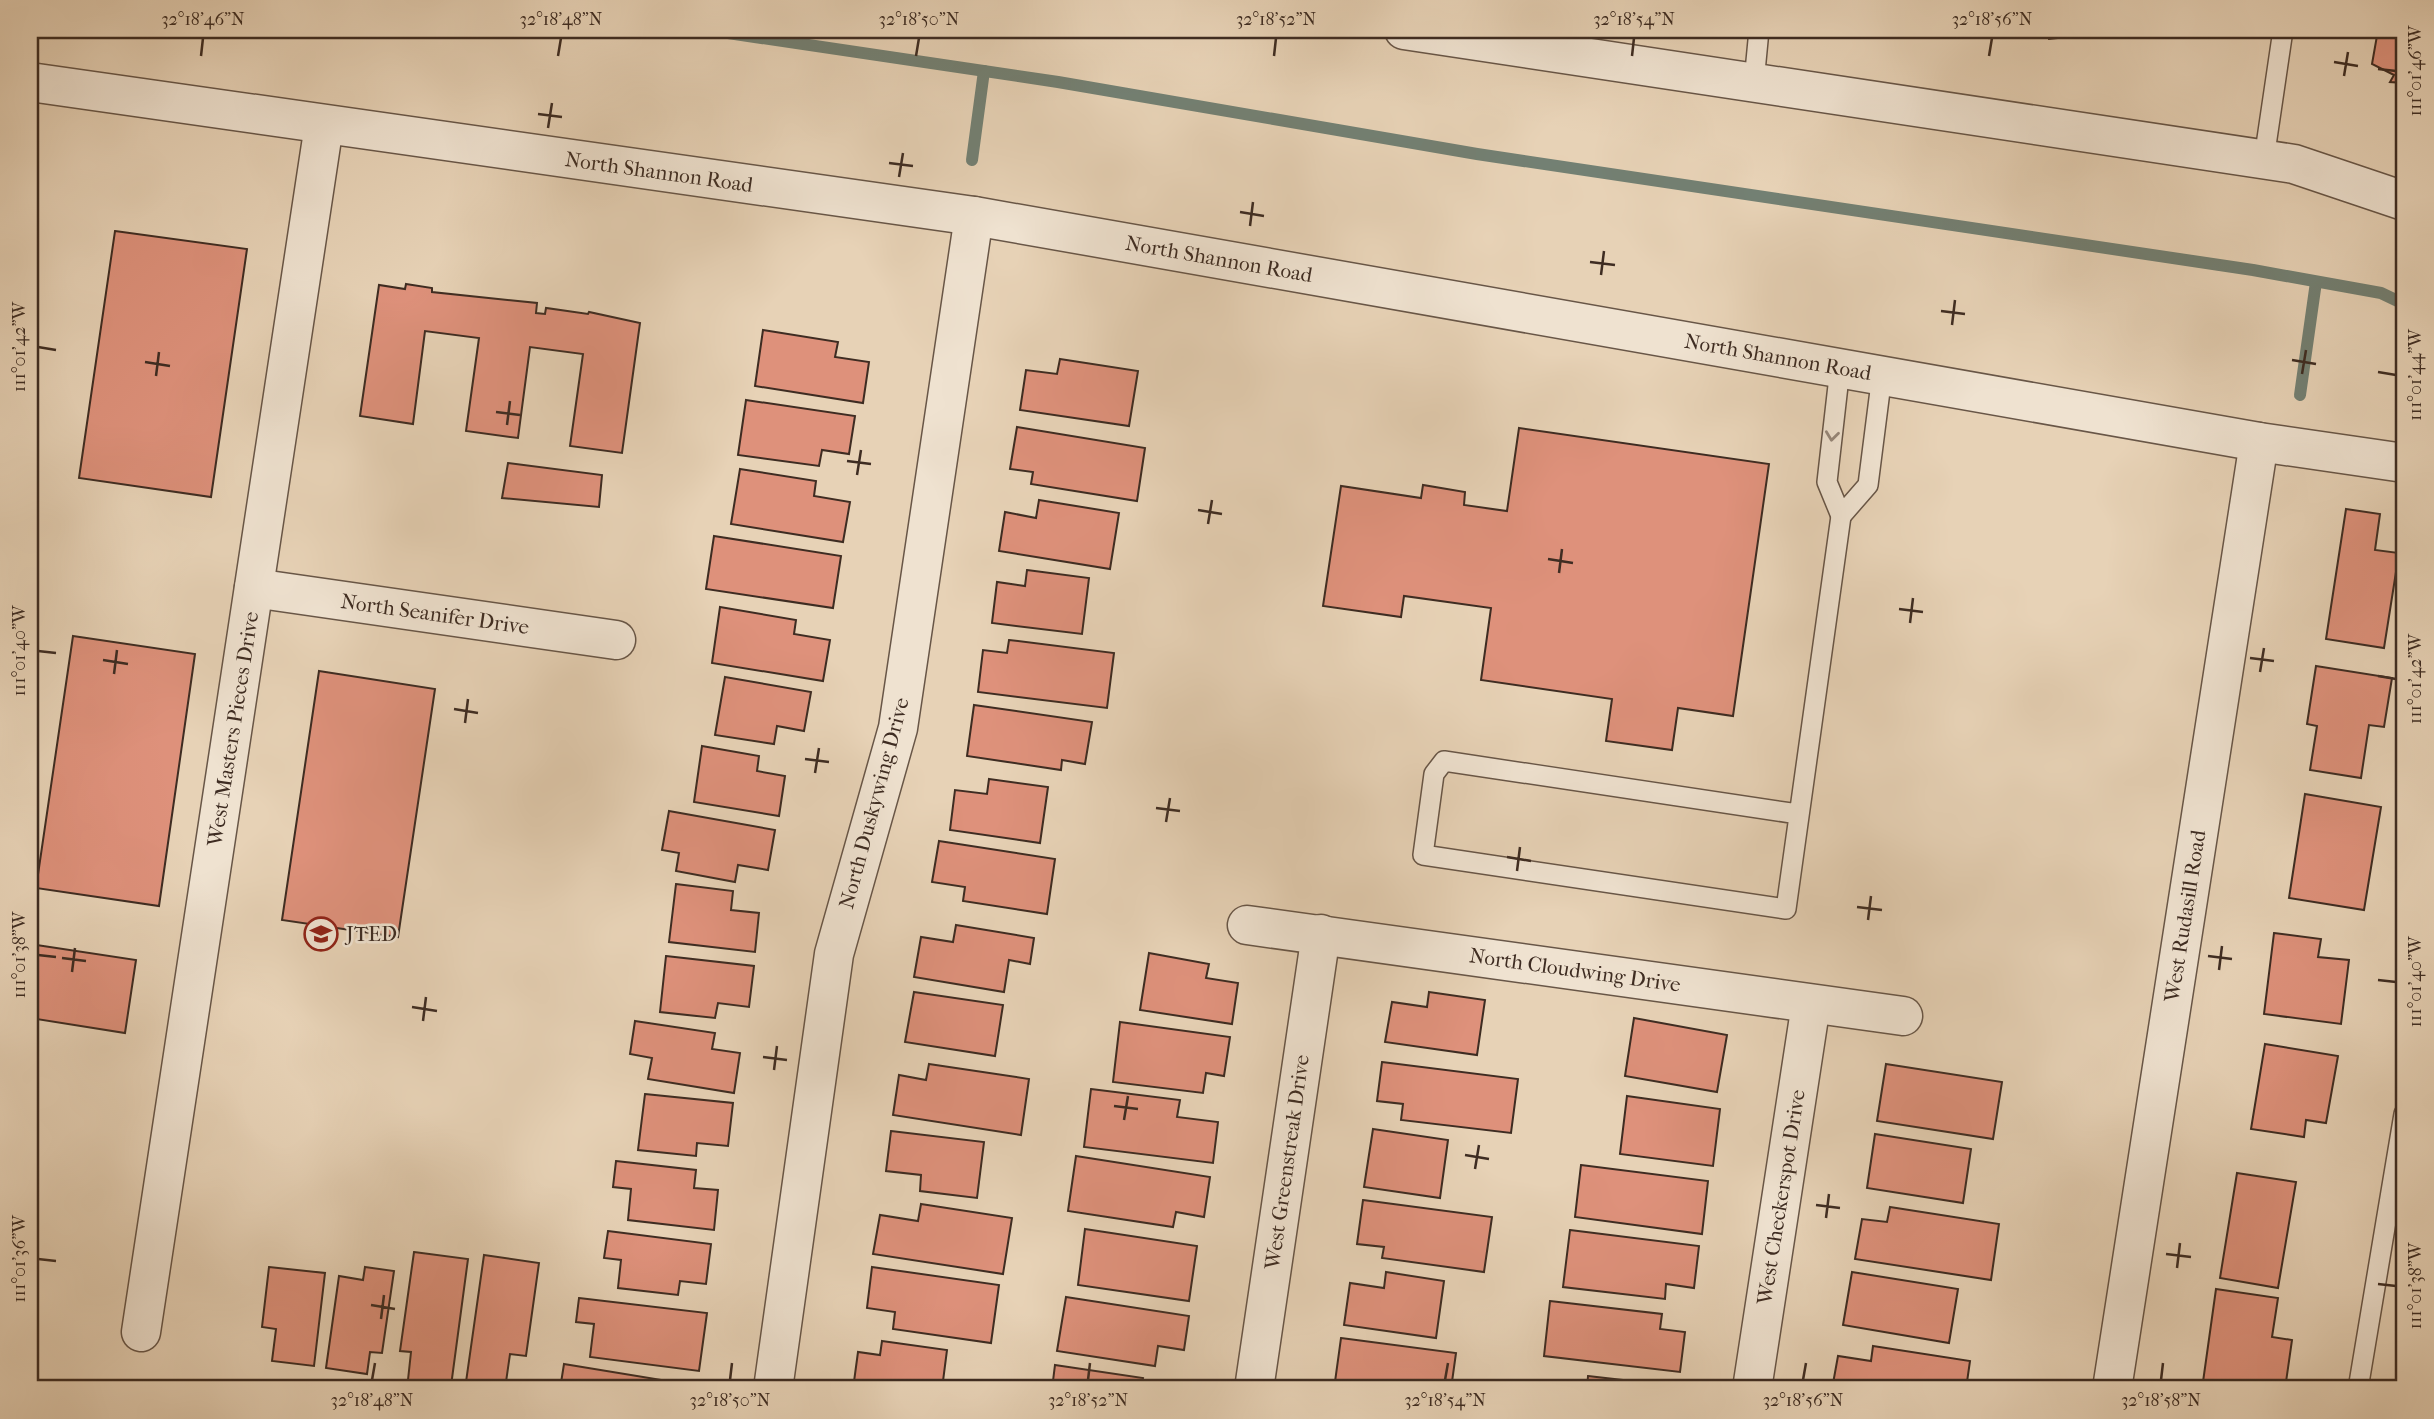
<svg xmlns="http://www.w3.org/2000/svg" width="2434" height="1419" viewBox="0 0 2434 1419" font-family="'IM FELL French Canon',serif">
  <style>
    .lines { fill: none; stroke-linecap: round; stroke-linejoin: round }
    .stream { stroke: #738073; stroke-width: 12 }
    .building { fill: #de917b; stroke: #3e2c22; stroke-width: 2 }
    .service-casing { stroke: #685647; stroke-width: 22 }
    .minor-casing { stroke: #685647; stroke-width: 41 }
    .tertiary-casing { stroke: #685647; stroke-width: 41 }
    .service { stroke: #efe2d0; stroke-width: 19 }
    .minor { stroke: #efe2d0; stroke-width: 38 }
    .tertiary { stroke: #efe2d0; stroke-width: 38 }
    .oneway { stroke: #968779 }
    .ticks { fill: none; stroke: #3e2c22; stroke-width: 2.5 }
    .labels { text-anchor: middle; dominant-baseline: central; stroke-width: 5; stroke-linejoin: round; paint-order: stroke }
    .street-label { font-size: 21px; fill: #3e2c22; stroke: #efe2d0 }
    .poi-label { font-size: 21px; fill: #3e2c22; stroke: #efe2d0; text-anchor: start }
    .neatline { fill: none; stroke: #3e2c22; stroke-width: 2.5 }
    .ticks-label { font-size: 18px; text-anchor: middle; fill: #3e2c22 }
  </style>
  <rect width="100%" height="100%" fill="#e7d2b6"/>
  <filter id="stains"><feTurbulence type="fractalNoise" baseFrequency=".00286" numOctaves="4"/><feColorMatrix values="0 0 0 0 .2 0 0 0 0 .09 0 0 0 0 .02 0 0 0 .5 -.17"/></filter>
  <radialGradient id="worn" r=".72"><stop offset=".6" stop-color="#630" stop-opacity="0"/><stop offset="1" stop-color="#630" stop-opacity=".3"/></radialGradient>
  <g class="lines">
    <g class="stream">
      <polyline points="708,30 1058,82 1477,154 2253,270 2381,293 2404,304"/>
      <polyline points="972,160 984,71"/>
      <polyline points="2300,395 2316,282"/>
    </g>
  </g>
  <g class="building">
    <polygon points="2047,30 2136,30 2049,39"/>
    <polygon points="2378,30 2404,30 2404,83 2390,82 2394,75 2372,64"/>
    <polygon points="115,231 247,249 211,497 79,478"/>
    <polygon points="406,284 432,288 432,292 537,303 536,313 545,314 546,308 588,314 589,312 640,323 622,453 570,446 583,354 530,347 518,438 466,431 479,338 425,331 413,424 360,416 379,285 405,289"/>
    <polygon points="763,330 838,342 835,357 869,362 863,403 755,386"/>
    <polygon points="1060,359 1138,371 1129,426 1020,410 1026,370 1057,374"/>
    <polygon points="746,400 855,416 849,454 822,450 819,466 738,455"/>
    <polygon points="1017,427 1145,448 1137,501 1031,484 1033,472 1010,469"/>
    <polygon points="1519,428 1769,464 1733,716 1678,708 1672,750 1606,741 1612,699 1481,680 1491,608 1404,596 1401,617 1323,606 1341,486 1421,498 1423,485 1465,492 1464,505 1507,511"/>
    <polygon points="508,463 602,475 599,507 502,498"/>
    <polygon points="740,469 816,481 814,496 850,502 843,542 731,524"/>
    <polygon points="1039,500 1119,513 1110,569 999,551 1005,512 1036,518"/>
    <polygon points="2346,509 2380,514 2375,550 2399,553 2384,648 2326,639"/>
    <polygon points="714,536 841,556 833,608 706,589"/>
    <polygon points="1027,570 1089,578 1082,634 992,623 997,582 1025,586"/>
    <polygon points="720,607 796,620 794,634 830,640 823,681 712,663"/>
    <polygon points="73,636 195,654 159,906 36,888"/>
    <polygon points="1009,640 1114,653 1107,708 978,692 983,650 1007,653"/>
    <polygon points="2316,666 2392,678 2384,727 2369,725 2361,778 2310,770 2317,726 2307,724"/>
    <polygon points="319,671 435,689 398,937 282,920"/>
    <polygon points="725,677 811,692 804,731 777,726 774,744 715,735"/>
    <polygon points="974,705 1092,722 1085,764 1062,760 1061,770 967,756"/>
    <polygon points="702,746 759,756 757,771 785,776 779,816 694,802"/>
    <polygon points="989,779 1048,787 1040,843 950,830 955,790 987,794"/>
    <polygon points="2305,794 2381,807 2364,910 2289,898"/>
    <polygon points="669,811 775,830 768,870 738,865 735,882 676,871 679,853 662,850"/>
    <polygon points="939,841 1055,859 1047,914 963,901 965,887 932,882"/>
    <polygon points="676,884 733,891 731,910 759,913 755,952 669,942"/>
    <polygon points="956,925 1034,938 1030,964 1009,960 1004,992 914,977 921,937 953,942"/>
    <polygon points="2274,933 2321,939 2318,957 2349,960 2341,1024 2264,1014"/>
    <polygon points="30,944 136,960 125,1033 30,1018"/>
    <polygon points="1149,953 1209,964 1206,978 1238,983 1232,1024 1140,1010"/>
    <polygon points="666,956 754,966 749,1007 718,1003 715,1018 660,1012"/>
    <polygon points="914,992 1003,1005 995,1056 905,1042"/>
    <polygon points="1429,992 1485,1000 1477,1055 1385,1042 1392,1002 1427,1007"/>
    <polygon points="1634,1018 1727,1035 1717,1092 1625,1076"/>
    <polygon points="635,1021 715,1033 712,1049 740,1053 734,1093 648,1079 652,1058 630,1054"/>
    <polygon points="1120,1022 1230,1037 1224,1076 1206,1073 1203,1093 1113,1082"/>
    <polygon points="2265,1044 2338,1056 2326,1123 2306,1120 2304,1137 2251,1129"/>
    <polygon points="1382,1062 1518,1079 1511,1133 1401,1120 1403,1104 1377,1101"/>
    <polygon points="929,1064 1029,1079 1021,1135 893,1115 899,1075 926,1080"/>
    <polygon points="1886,1064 2002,1082 1993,1139 1877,1121"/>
    <polygon points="1091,1089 1180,1100 1177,1117 1218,1122 1213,1163 1084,1147"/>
    <polygon points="645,1094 733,1103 728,1146 697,1143 696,1156 638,1150"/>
    <polygon points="1627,1096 1720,1109 1713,1166 1620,1154"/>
    <polygon points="1373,1129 1448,1140 1440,1198 1364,1187"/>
    <polygon points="891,1131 984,1142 977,1198 920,1191 921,1175 886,1171"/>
    <polygon points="1875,1134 1971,1149 1963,1203 1867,1188"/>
    <polygon points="1076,1156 1210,1177 1204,1217 1176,1212 1173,1227 1068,1211"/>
    <polygon points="616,1161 696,1170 694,1188 718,1190 714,1230 628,1220 631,1189 613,1187"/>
    <polygon points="1581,1165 1708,1181 1702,1234 1575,1217"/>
    <polygon points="2237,1173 2296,1182 2278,1288 2220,1278"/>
    <polygon points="1363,1200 1492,1217 1484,1272 1382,1258 1384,1247 1357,1244"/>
    <polygon points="921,1204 1012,1218 1003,1274 873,1254 880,1215 918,1221"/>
    <polygon points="1890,1207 1999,1224 1991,1280 1855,1259 1862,1219 1887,1222"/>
    <polygon points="1085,1229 1197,1246 1189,1301 1078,1285"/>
    <polygon points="1570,1230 1699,1246 1694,1288 1666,1284 1665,1299 1563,1287"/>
    <polygon points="608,1231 711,1244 706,1284 680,1281 678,1295 618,1288 621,1260 604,1258"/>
    <polygon points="414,1252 468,1259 451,1386 408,1380 411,1352 400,1351"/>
    <polygon points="484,1255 539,1263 526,1356 510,1354 505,1389 465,1389"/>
    <polygon points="269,1267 325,1273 314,1366 272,1361 276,1329 262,1327"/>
    <polygon points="365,1267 394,1271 382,1353 370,1352 367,1374 326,1368 339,1276 363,1280"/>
    <polygon points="872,1267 999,1285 991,1343 893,1329 895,1312 867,1308"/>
    <polygon points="1386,1272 1444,1281 1436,1338 1344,1325 1350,1283 1384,1288"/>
    <polygon points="1852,1272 1958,1289 1949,1343 1843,1325"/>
    <polygon points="2216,1289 2278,1298 2272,1337 2292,1340 2285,1389 2202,1389"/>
    <polygon points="1066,1297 1189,1316 1184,1350 1158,1346 1155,1366 1057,1351"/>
    <polygon points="579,1298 707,1313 699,1371 590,1357 594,1324 576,1322"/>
    <polygon points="1550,1301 1662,1314 1660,1329 1685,1332 1680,1372 1544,1356"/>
    <polygon points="1341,1338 1456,1353 1451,1389 1334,1389"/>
    <polygon points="882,1341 947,1350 942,1389 853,1389 858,1352 880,1355"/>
    <polygon points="1873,1346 1970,1361 1966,1389 1832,1389 1838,1356 1871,1361"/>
    <polygon points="564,1364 698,1386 697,1389 560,1389"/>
    <polygon points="1055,1365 1143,1378 1141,1389 1052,1389"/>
    <polygon points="1588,1376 1666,1385 1666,1389 1587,1389"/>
  </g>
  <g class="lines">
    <defs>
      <g id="service">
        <polyline points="1754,82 1759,30"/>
        <polyline points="2264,159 2283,30"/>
        <polyline points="1840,368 1827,482 1841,516 1868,485 1882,375"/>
        <polyline points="1798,814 1444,761 1434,774 1423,855 1786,909 1841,516"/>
        <polyline points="2358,1389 2404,1114"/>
      </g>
      <g id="minor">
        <polyline points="1404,30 2294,164 2404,201"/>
        <polyline points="254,588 616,640"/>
        <polyline points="1247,925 1903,1016"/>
        <polyline points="141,1332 324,125"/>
        <polyline points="773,1389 834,954 898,728 974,216"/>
        <polyline points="1254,1389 1321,934"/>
        <polyline points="1752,1389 1811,1004"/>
        <polyline points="2112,1389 2259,442"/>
      </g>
      <polyline id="tertiary" points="30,82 974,216 2259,442 2404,463"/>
    </defs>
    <use href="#service" class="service-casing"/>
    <use href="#minor" class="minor-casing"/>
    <use href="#tertiary" class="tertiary-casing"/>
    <use href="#service" class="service"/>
    <use href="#minor" class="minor"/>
    <use href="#tertiary" class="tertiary"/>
  </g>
  <defs><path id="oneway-chevron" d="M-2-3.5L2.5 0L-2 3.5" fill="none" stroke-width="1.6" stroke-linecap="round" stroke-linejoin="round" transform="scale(1.75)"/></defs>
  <use class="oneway" href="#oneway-chevron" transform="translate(1832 436) rotate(97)"/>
  <path class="ticks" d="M201,56L203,38M558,56L561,38M916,56L919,38M1274,56L1276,38M1632,56L1634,38M1989,56L1992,38M2334,62L2358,66M2378,69L2396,71M2344,76L2348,52M538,114L562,117M548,128L552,103M889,163L913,166M899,177L903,153M1240,212L1264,216M1250,226L1253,202M1590,262L1615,265M1601,275L1604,251M1941,311L1965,314M1952,325L1955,300M38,347L56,350M2292,360L2316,364M145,362L170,366M2378,372L2396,375M2302,374L2306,350M156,376L159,352M496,412L520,415M507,425L510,401M847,461L871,464M857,475L861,450M1198,510L1222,514M1208,524L1212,500M1548,559L1573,563M1559,573L1562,549M1899,609L1923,612M1910,623L1913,598M38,651L56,653M2250,658L2274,661M103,660L128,664M2260,672L2264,648M114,674L117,650M2378,676L2396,679M454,709L478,713M465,723L468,699M805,759L829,762M815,773L819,748M1156,808L1180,811M1166,822L1170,798M1507,857L1531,861M1517,871L1520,847M1857,907L1882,910M1868,920L1871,896M38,955L56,957M2208,956L2232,959M62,958L86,961M2219,970L2222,946M72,972L75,948M2378,980L2396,982M412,1007L437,1011M423,1021L426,997M763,1057L787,1060M774,1070L777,1046M1114,1106L1138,1109M1124,1120L1128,1096M1465,1155L1489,1159M1475,1169L1479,1145M1816,1205L1840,1208M1826,1218L1829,1194M2166,1254L2191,1257M38,1259L56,1261M2177,1268L2180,1243M2378,1284L2396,1286M371,1305L395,1309M381,1319L384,1295M372,1380L375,1363M730,1380L732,1363M1088,1380L1090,1363M1445,1380L1448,1363M1803,1380L1806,1363M2161,1380L2163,1363"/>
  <defs>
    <symbol id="school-ring" viewBox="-11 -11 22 22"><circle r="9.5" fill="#efe2d0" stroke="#8f2418" stroke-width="1.5"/><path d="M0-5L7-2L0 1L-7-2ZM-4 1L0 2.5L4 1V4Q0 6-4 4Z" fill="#8f2418"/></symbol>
  </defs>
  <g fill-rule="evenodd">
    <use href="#school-ring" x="302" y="915" width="38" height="38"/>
  </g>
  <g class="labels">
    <g class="street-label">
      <text transform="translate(659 172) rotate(8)">North Shannon Road</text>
      <text transform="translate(1219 259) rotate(10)">North Shannon Road</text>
      <text transform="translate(1778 357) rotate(10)">North Shannon Road</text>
      <text transform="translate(435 614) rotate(8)">North Seanifer Drive</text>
      <text transform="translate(233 729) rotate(-81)">West Masters Pieces Drive</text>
      <text transform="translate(874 803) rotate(-75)">North Duskywing Drive</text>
      <text transform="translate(2185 916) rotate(-81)">West Rudasill Road</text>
      <text transform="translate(1575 970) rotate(8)">North Cloudwing Drive</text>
      <text transform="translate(1287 1162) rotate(-82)">West Greenstreak Drive</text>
      <text transform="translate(1781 1197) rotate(-81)">West Checkerspot Drive</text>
    </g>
    <g class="poi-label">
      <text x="346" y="934">JTED</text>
    </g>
  </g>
  <rect width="2434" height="1419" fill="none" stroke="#e7d2b6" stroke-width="77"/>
  <rect x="38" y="38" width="2358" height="1342" class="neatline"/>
  <g class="ticks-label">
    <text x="203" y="25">32°18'46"N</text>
    <text x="561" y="25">32°18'48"N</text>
    <text x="919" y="25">32°18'50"N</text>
    <text x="1276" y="25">32°18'52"N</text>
    <text x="1634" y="25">32°18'54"N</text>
    <text x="1992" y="25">32°18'56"N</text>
    <text transform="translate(2415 71) rotate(-90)" y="6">111°01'46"W</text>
    <text transform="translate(19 347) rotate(-90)" y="6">111°01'42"W</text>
    <text transform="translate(2415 375) rotate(-90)" y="6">111°01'44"W</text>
    <text transform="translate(19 651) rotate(-90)" y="6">111°01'40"W</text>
    <text transform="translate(2415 679) rotate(-90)" y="6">111°01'42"W</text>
    <text transform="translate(19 955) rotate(-90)" y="6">111°01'38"W</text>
    <text transform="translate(2415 982) rotate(-90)" y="6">111°01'40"W</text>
    <text transform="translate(19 1259) rotate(-90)" y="6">111°01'36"W</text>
    <text transform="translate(2415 1286) rotate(-90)" y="6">111°01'38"W</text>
    <text x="372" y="1406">32°18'48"N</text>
    <text x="730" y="1406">32°18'50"N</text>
    <text x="1088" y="1406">32°18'52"N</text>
    <text x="1445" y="1406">32°18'54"N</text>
    <text x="1803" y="1406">32°18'56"N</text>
    <text x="2161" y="1406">32°18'58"N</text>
  </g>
  <rect width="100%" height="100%" filter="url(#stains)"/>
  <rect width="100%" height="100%" fill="url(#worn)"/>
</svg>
